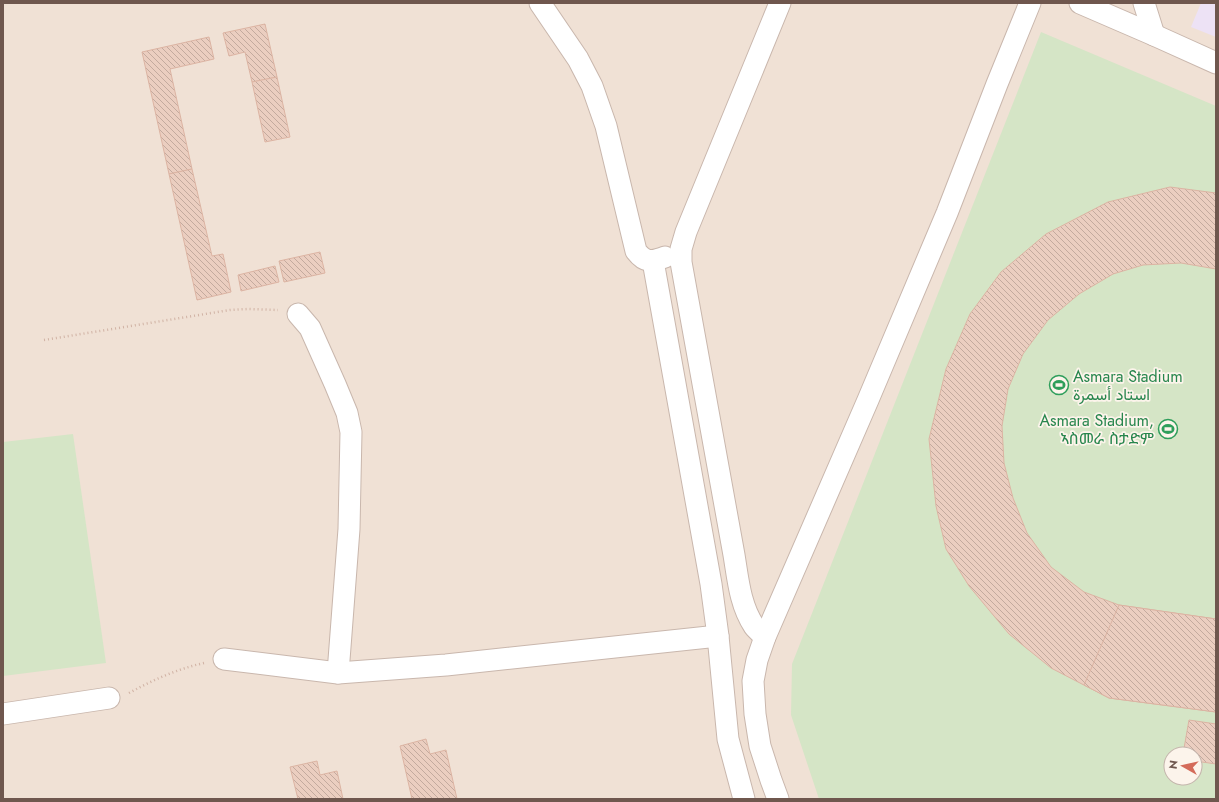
<svg xmlns="http://www.w3.org/2000/svg" width="1219" height="802" viewBox="0 0 1219 802" font-family="Jost,Vazirmatn,'Noto Sans Ethiopic',sans-serif">
  <style>
    .residential { fill: #f0e1d5; fill-rule: evenodd }
    .education { fill: #ede2f5 }
    .pitch { fill: #d5e5c6; fill-rule: evenodd }
    .building { fill: url(#building-back-hatch); stroke: #dcb4a3 }
    .lines { fill: none; stroke-linecap: round; stroke-linejoin: round }
    .minor-casing { stroke: #c9b7ad; stroke-width: 23 }
    .path { stroke: #d0b2a4; stroke-width: 2.5; stroke-dasharray: 1 3; stroke-linecap: butt }
    .minor { stroke: #fff; stroke-width: 21 }
    .labels { text-anchor: middle; dominant-baseline: central; stroke-width: 3.5; stroke-linejoin: round; paint-order: stroke }
    .leisure-label { font-size: 16px; fill: #27864d; stroke: #fcf4eb; text-anchor: start }
  </style>
  <defs>
    <pattern id="building-back-hatch" width="6" height="6" patternUnits="userSpaceOnUse"><rect width="6" height="6" fill="#ebcec0"/><path d="M-1 5l2 2M0 0l6 6M5-1l2 2" fill="none" stroke="#c3aa9e"/></pattern>
  </defs>
  <rect width="100%" height="100%" fill="#f9f0e5"/>
  <path class="residential" d="M3,3H1216V799H3ZM1171,754H1195V778H1171Z"/>
  <polygon class="education" points="1201,3 1216,3 1216,37 1191,27"/>
  <g class="pitch">
    <path d="M1041,32L1216,106V799H819L791,715L792,664ZM1171,754H1195V778H1171Z"/>
    <polygon points="73,434 106,663 3,676 3,442"/>
  </g>
  <g class="building">
    <polygon points="265,24 277,77 252,82 245,52 229,56 223,33"/>
    <polygon points="209,37 214,59 170,69 192,169 169,174 142,52"/>
    <polygon points="277,77 290,137 265,142 252,82"/>
    <polygon points="192,169 212,256 223,254 231,292 197,300 169,174"/>
    <polygon points="1170,187 1216,193 1216,269 1181,263 1143,265 1113,274 1079,294 1048,320 1023,354 1008,389 1002,426 1004,463 1013,498 1027,533 1051,567 1084,592 1119,605 1216,619 1216,712 1109,698 1051,668 1009,634 969,586 946,549 936,506 929,439 946,369 970,314 1001,272 1046,234 1108,202"/>
    <polygon points="320,252 325,273 284,282 279,261"/>
    <polygon points="275,266 279,282 241,291 238,275"/>
    <polygon points="1119,605 1216,619 1216,712 1109,698 1084,685"/>
    <polygon points="1189,720 1216,724 1216,764 1195,761 1195,754 1183,754"/>
    <polygon points="426,739 430,754 446,750 457,799 412,799 400,746"/>
    <polygon points="317,761 320,775 337,771 343,799 298,799 290,767"/>
  </g>
  <g class="lines">
    <defs>
      <g id="minor">
        <path d="M540,3L578,59L592,86L606,126L636,251C645,263 652,262 665,257"/>
        <polyline points="1080,3 1154,35 1216,63"/>
        <polyline points="1144,3 1154,35"/>
        <polyline points="653,261 711,584 718,636 728,739 744,799"/>
        <polyline points="298,314 310,328 335,384 347,413 351,432 349,529 338,673"/>
        <path d="M765,637C762,634 757,630 754,626C740,605 738,579 734,555L681,262V249L686,232L780,3"/>
        <polyline points="224,659 338,673 446,665 718,636"/>
        <polyline points="3,714 109,698"/>
        <polyline points="778,799 771,780 760,746 755,714 753,681 757,660 765,637 868,400 947,213 997,84 1030,3"/>
      </g>
    </defs>
    <use href="#minor" class="minor-casing"/>
    <g class="path">
      <polyline points="44,340 230,310 248,309 278,310"/>
      <path d="M129,693C153,680 177,669 204,663"/>
    </g>
    <use href="#minor" class="minor"/>
  </g>
  <defs>
    <symbol id="stadium-ring" viewBox="-11 -11 22 22"><circle r="9.5" fill="#fcf4eb" stroke="#2e9e5b" stroke-width="1.5"/><path d="M0-5a6.5 5 0 1 0 0 10a6.5 5 0 1 0 0-10ZM-3.5-1.8h7v3.6h-7Z" fill="#2e9e5b"/></symbol>
  </defs>
  <g fill-rule="evenodd">
    <use href="#stadium-ring" x="1048" y="374" width="22" height="22"/>
    <use href="#stadium-ring" x="1157" y="418" width="22" height="22"/>
  </g>
  <g class="labels">
    <g class="leisure-label">
      <text x="1073" y="376">Asmara Stadium<tspan x="1073" dy="18">استاد أسمرة</tspan></text>
      <text x="1154" y="420" text-anchor="end">Asmara Stadium,<tspan x="1154" dy="18">ኣስመራ ስታድም</tspan></text>
    </g>
  </g>
  <rect width="1219" height="802" fill="none" stroke="#6f574e" stroke-width="8"/>
  <g transform="translate(1183 766) rotate(278)"><circle r="19" fill="#fcf4eb" stroke="#c4b5ac"/>
  <path d="M0-3L7 15L0 10L-7 15Z" fill="#d46b59"/>
  <text y="-6" font-size="11" font-weight="bold" text-anchor="middle" fill="#6f574e">N</text>
  </g>
</svg>
